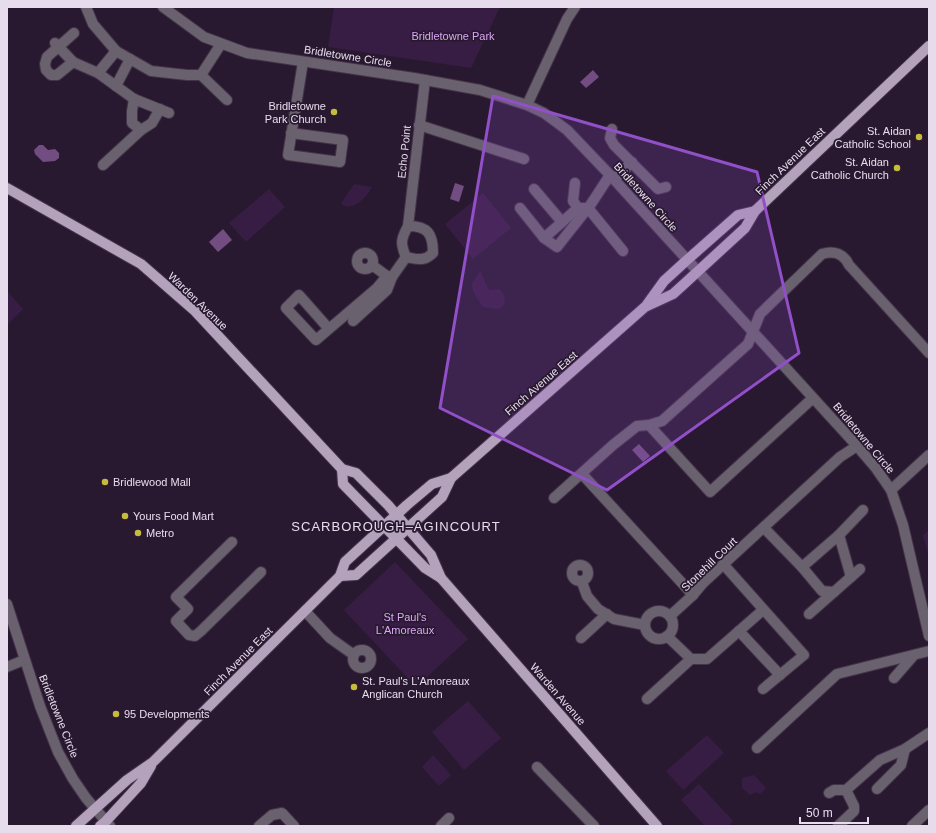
<svg xmlns="http://www.w3.org/2000/svg" width="936" height="833" viewBox="0 0 936 833" font-family="Arial,sans-serif">
  <style>
    .green { fill: #371d43 }
    .water { fill: #714d81 }
    .lines { fill: none; stroke-linecap: round; stroke-linejoin: round }
    .minor-casing { stroke: #44344a; stroke-width: 12 }
    .major-casing { stroke: #44344a; stroke-width: 12 }
    .minor { stroke: #69616e; stroke-width: 10 }
    .major { stroke: #b4a2bc; stroke-width: 10 }
    .marked { fill: #914fc8; fill-opacity: 0.2; stroke: #914fc8; stroke-width: 3; stroke-linejoin: round }
    .poi-dot { fill: #c6bc3c; stroke: #291930; stroke-width: 1.5 }
    .labels { text-anchor: middle; dominant-baseline: central; stroke-width: 3.5; stroke-linejoin: round; paint-order: stroke }
    .park-label { font-size: 11px; fill: #dba7f4; stroke: #291930 }
    .street-label { font-size: 11px; fill: #e7dcec; stroke: #291930 }
    .poi-label { font-size: 11px; fill: #e7dcec; stroke: #291930; text-anchor: start }
    .quarter-label { font-size: 13px; letter-spacing: 1px; fill: #e7dcec; stroke: #291930 }
  </style>
  <rect width="100%" height="100%" fill="#291930"/>
  <g class="green">
    <polygon points="334,7 500,7 471,68 328,47"/>
    <path d="M354,184L372,187C367,197 354,211 342,205V202Z"/>
    <polygon points="269,189 285,207 246,242 229,223"/>
    <polygon points="483,193 511,228 473,259 445,224"/>
    <path d="M480,271L489,290L500,289C505,295 509,307 496,309C493,309 487,307 483,307L475,295L471,285Z"/>
    <polygon points="7,291 23,309 7,325"/>
    <polygon points="929,530 929,557 923,535"/>
    <polygon points="395,562 468,639 416,687 344,610"/>
    <polygon points="468,701 501,738 464,770 432,732"/>
    <polygon points="707,735 724,753 683,790 666,771"/>
    <polygon points="433,755 451,775 439,786 422,767"/>
    <polygon points="754,775 766,788 760,794 756,792 750,795 742,788 742,778"/>
    <polygon points="699,784 733,821 728,826 705,826 681,800"/>
  </g>
  <g class="water">
    <polygon points="593,70 599,77 586,88 580,82"/>
    <polygon points="39,145 43,145 48,150 55,149 59,153 59,158 55,161 43,162 35,154 34,150"/>
    <polygon points="455,183 464,186 459,202 450,199"/>
    <polygon points="223,229 232,240 218,252 209,242"/>
    <polygon points="639,444 650,456 643,462 632,450"/>
  </g>
  <g class="lines">
    <defs>
      <g id="minor">
        <polyline points="86,7 93,24 116,51 151,71 187,75 201,75 221,44"/>
        <polyline points="163,7 204,37 247,53 414,78 480,90 527,105 544,113 567,130 610,175 857,446 875,467 891,490 903,525 929,636"/>
        <polyline points="55,43 73,62 98,73 134,99 169,113"/>
        <polyline points="73,62 57,75 51,75 46,70 45,64 47,57 74,33"/>
        <polyline points="98,73 116,51"/>
        <polyline points="201,75 227,100"/>
        <polyline points="116,86 130,59"/>
        <polyline points="134,99 132,111 132,123 141,130 152,123 160,109"/>
        <polyline points="527,105 567,19 575,7"/>
        <polyline points="419,125 524,159"/>
        <polyline points="612,129 610,138 614,145 658,189 666,187"/>
        <polyline points="291,133 343,140 340,162 288,155 303,62"/>
        <polyline points="103,165 141,130"/>
        <polyline points="614,179 632,162"/>
        <polyline points="575,183 573,201 578,208"/>
        <polyline points="534,189 562,222"/>
        <polyline points="520,208 544,238 557,247 591,204 610,175"/>
        <path d="M408,226C428,226 433,234 433,253C424,262 417,259 406,257C400,243 401,239 408,226L425,80"/>
        <polyline points="544,238 578,208 588,208 623,251"/>
        <circle cx="365" cy="261" r="8"/>
        <polyline points="372,265 387,276"/>
        <polyline points="353,321 387,290 392,277"/>
        <polyline points="329,329 299,295 286,308 316,340 377,288 387,276 392,277 406,257"/>
        <polyline points="649,425 710,492 813,398"/>
        <polyline points="582,474 693,595"/>
        <polyline points="891,490 929,455"/>
        <path d="M554,498L613,445L637,426L649,425L662,421L748,344L760,314L822,254C834,250 844,254 849,265L929,353"/>
        <polyline points="764,528 802,567 822,591 834,592"/>
        <polyline points="839,535 851,577"/>
        <polyline points="232,542 176,597 188,609 176,621 189,635 195,636 201,631 261,572"/>
        <circle cx="580" cy="573" r="8"/>
        <polyline points="724,565 804,655 763,689"/>
        <polyline points="802,567 839,535 863,510"/>
        <polyline points="582,582 587,596 598,609 614,619 645,625"/>
        <polyline points="7,604 40,706 58,752 73,779 86,798 110,826"/>
        <polyline points="305,611 330,638 354,655"/>
        <circle cx="659" cy="625" r="14"/>
        <polyline points="809,614 860,569"/>
        <polyline points="670,616 693,595 703,583 840,457 857,446"/>
        <polyline points="739,631 780,675"/>
        <polyline points="667,636 691,659"/>
        <polyline points="581,638 607,614"/>
        <circle cx="362" cy="659" r="9"/>
        <polyline points="7,667 24,660"/>
        <polyline points="894,678 914,655"/>
        <polyline points="647,699 691,659 707,659 763,610"/>
        <polyline points="757,748 837,674 929,651"/>
        <polyline points="537,767 594,826"/>
        <polyline points="877,789 901,765 905,749"/>
        <polyline points="829,793 834,790 846,790 880,760 905,749 929,733"/>
        <polyline points="259,826 272,815 282,813 294,826"/>
        <polyline points="441,826 449,818"/>
        <polyline points="838,826 854,811 854,806 846,790"/>
        <polyline points="912,826 929,810"/>
      </g>
      <g id="major">
        <polyline points="7,188 141,264 195,311 342,469 356,473 388,505 431,555 441,578 657,826"/>
        <polyline points="647,306 673,294 683,285 745,228 755,211 929,46"/>
        <polyline points="342,469 343,484 425,568 441,578"/>
        <polyline points="340,576 356,575 442,497 451,478"/>
        <polyline points="76,826 127,780 153,762 340,576 345,562 407,505 432,484 451,478 518,419 646,306 664,281 687,260 738,215 755,211"/>
        <polyline points="100,826 106,821 141,783 151,766"/>
      </g>
    </defs>
    <use href="#minor" class="minor-casing"/>
    <use href="#major" class="major-casing"/>
    <use href="#minor" class="minor"/>
    <use href="#major" class="major"/>
  </g>
  <path class="marked" d="M493,96L757,172L799,353L607,490L440,408Z"/>
  <g class="poi-dot">
    <circle cx="334" cy="112" r="4"/>
    <circle cx="919" cy="137" r="4"/>
    <circle cx="897" cy="168" r="4"/>
    <circle cx="105" cy="482" r="4"/>
    <circle cx="125" cy="516" r="4"/>
    <circle cx="138" cy="533" r="4"/>
    <circle cx="354" cy="687" r="4"/>
    <circle cx="116" cy="714" r="4"/>
  </g>
  <g class="labels">
    <g class="park-label">
      <text x="453" y="36">Bridletowne Park</text>
      <text x="405" y="617">St Paul's<tspan x="405" dy="13">L'Amoreaux</tspan></text>
    </g>
    <g class="street-label">
      <text transform="translate(348 56) rotate(9)">Bridletowne Circle</text>
      <text transform="translate(404 152) rotate(-84)">Echo Point</text>
      <text transform="translate(790 161) rotate(-44)">Finch Avenue East</text>
      <text transform="translate(646 197) rotate(48)">Bridletowne Circle</text>
      <text transform="translate(198 301) rotate(44)">Warden Avenue</text>
      <text transform="translate(541 383) rotate(-41)">Finch Avenue East</text>
      <text transform="translate(864 438) rotate(50)">Bridletowne Circle</text>
      <text transform="translate(709 564) rotate(-44)">Stonehill Court</text>
      <text transform="translate(238 661) rotate(-45)">Finch Avenue East</text>
      <text transform="translate(558 694) rotate(49)">Warden Avenue</text>
      <text transform="translate(59 716) rotate(68)">Bridletowne Circle</text>
    </g>
    <g class="poi-label">
      <text x="326" y="106" text-anchor="end">Bridletowne<tspan x="326" dy="13">Park Church</tspan></text>
      <text x="911" y="131" text-anchor="end">St. Aidan<tspan x="911" dy="13">Catholic School</tspan></text>
      <text x="889" y="162" text-anchor="end">St. Aidan<tspan x="889" dy="13">Catholic Church</tspan></text>
      <text x="113" y="482">Bridlewood Mall</text>
      <text x="133" y="516">Yours Food Mart</text>
      <text x="146" y="533">Metro</text>
      <text x="362" y="681">St. Paul's L'Amoreaux<tspan x="362" dy="13">Anglican Church</tspan></text>
      <text x="124" y="714">95 Developments</text>
    </g>
    <g class="quarter-label">
      <text x="396" y="526">SCARBOROUGH–AGINCOURT</text>
    </g>
  </g>
  <rect width="936" height="833" fill="none" stroke="#e7dcec" stroke-width="16"/>
  <path d="M800 817v6h68v-6" fill="none" stroke="#e7dcec" stroke-width="2"/>
  <text x="806" y="817" font-size="12" fill="#e7dcec" stroke="#291930" stroke-width="3" paint-order="stroke">50 m</text>
</svg>
